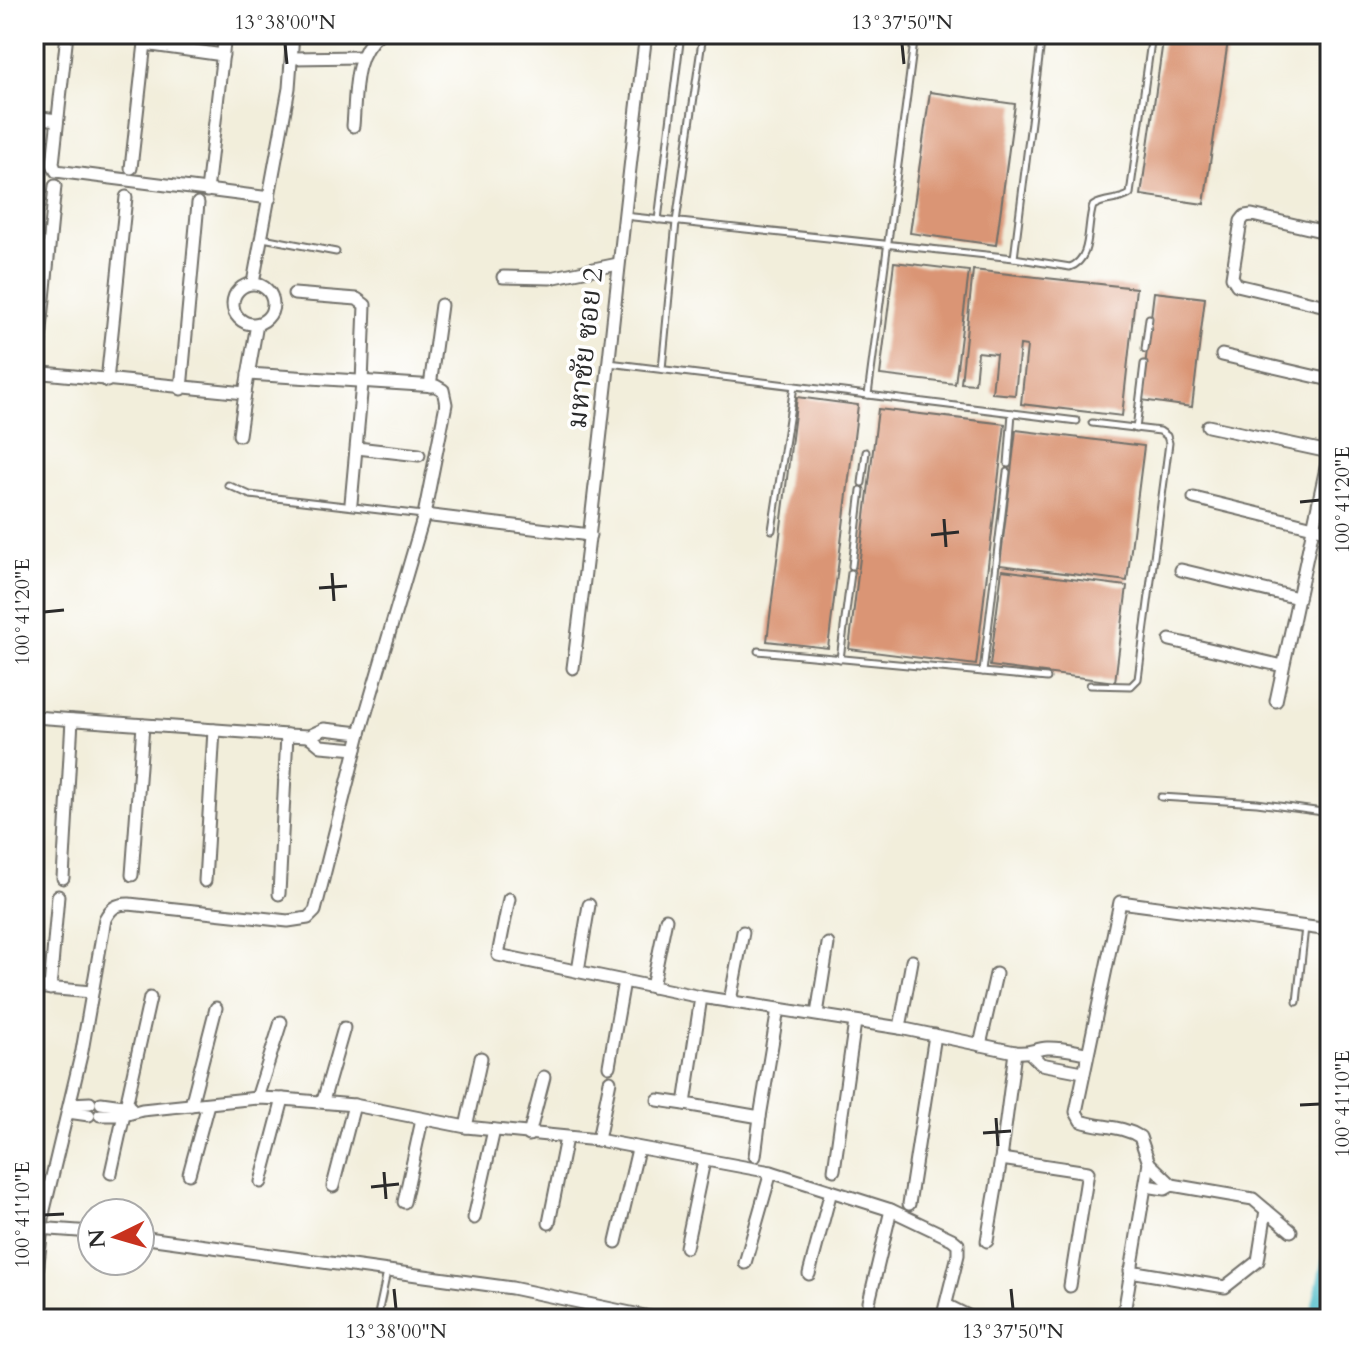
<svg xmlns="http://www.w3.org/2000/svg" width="1364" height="1353" viewBox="0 0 1364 1353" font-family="Cardo,'Noto Serif Thai',serif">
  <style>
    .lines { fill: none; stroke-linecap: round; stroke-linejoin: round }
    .canal { stroke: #4ebcc8; stroke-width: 14 }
    .building { fill: #da9575 }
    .service-casing { stroke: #716f69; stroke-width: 9 }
    .minor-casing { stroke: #716f69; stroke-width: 15 }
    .service { stroke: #fff; stroke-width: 5 }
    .minor { stroke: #fff; stroke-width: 11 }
    .ticks { fill: none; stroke: #2b2b2b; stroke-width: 3 }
    .labels { text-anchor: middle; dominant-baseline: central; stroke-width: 7; stroke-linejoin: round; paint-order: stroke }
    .street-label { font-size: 28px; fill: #2b2b2b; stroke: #fff }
    .neatline { fill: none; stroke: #2b2b2b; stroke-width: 3 }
    .ticks-label { font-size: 20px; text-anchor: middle; fill: #2b2b2b }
  </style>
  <rect width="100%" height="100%" fill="#fff"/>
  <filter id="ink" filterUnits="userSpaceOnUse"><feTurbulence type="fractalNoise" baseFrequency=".0125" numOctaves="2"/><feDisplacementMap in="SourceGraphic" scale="16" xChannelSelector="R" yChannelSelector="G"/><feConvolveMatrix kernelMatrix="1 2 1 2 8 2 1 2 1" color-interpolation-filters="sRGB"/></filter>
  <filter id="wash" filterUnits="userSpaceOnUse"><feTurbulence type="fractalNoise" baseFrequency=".006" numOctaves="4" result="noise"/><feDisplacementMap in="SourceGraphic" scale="32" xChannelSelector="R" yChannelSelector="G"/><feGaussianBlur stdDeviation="1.8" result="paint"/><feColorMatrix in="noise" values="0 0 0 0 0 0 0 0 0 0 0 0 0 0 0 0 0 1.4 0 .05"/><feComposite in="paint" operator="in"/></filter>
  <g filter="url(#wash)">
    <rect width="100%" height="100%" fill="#f2eedb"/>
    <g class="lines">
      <g class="canal">
        <polyline points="1132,1317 1220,1319"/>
        <polyline points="1316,1319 1330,1255"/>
      </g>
    </g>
    <g id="blocks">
      <g class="building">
        <polygon points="1164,34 1229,34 1204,204 1141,195"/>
        <polygon points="930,92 1015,104 996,245 910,233"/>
        <polygon points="894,262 969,271 955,384 880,375"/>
        <polygon points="973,270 1136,288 1122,416 1021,404 1027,346 1020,345 1015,395 992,393 996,354 978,352 975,384 961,383"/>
        <polygon points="1154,292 1205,298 1192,407 1141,400"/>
        <polygon points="797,397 858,405 828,648 767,641"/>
        <polygon points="878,409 1005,424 976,665 849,649"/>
        <polygon points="1016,430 1144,446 1127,581 1000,565"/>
        <polygon points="1002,570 1127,586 1115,682 990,666"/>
      </g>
    </g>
  </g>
  <g filter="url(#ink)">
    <use href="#blocks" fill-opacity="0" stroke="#716f69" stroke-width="2"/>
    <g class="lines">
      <defs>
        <g id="service">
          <path d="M624,216L1014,258L1070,267C1093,259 1086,226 1093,206C1105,198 1118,202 1130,194L1152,34"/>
          <polyline points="658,220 681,34"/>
          <polyline points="263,238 336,252"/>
          <polyline points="1014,258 1042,34"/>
          <polyline points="1145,349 1149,318"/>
          <polyline points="609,363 1077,421"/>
          <polyline points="662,369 676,222 703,34"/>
          <polyline points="868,395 915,34"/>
          <polyline points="1136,429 1144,364"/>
          <polyline points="1008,464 1012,413"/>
          <polyline points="862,483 866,452"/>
          <polyline points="228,485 250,495 423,515"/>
          <polyline points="772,530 794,386"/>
          <polyline points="852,566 861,490"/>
          <polyline points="34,598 38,595"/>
          <polyline points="758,651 983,672 1007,472"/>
          <polyline points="840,659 851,573"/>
          <polyline points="983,672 1047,678"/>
          <polyline points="1090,685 1131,686 1138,679 1169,443 1167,436 1160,431 1092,423"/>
          <polyline points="1161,797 1257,803 1330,813"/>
          <polyline points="1297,1002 1305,927"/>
          <polyline points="377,1319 387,1272"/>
        </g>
        <g id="minor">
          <polyline points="67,34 53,164 56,171 270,198"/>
          <polyline points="145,44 223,55"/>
          <polyline points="292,58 361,57"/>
          <polyline points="34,117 57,120"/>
          <path d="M353,126C356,94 352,56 379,34"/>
          <polyline points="131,168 146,34"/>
          <polyline points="207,191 225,34"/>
          <polyline points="1330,233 1252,215 1245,216 1241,221 1232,277 1237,285 1330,307"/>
          <polyline points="503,277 550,278 618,264"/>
          <polyline points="253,283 289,88 293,34"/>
          <circle cx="253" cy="304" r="20"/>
          <polyline points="294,294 357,299 365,305 362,383 351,503"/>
          <polyline points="1222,355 1330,380"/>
          <polyline points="34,372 245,393 257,324"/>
          <polyline points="107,381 126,197"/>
          <polyline points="430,386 441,305"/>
          <polyline points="181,389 198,203"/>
          <polyline points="34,402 55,186"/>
          <polyline points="1208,426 1329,452"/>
          <polyline points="239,435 245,393"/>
          <polyline points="357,448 419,455"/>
          <polyline points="1194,498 1330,531"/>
          <polyline points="424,515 590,535"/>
          <polyline points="1181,570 1298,598"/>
          <polyline points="1170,640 1283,666"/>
          <path d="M573,668C601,457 619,245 646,34"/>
          <polyline points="1276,701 1330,449"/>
          <polyline points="34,717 287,735 309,736 324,729 360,733"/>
          <polyline points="309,736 321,746 356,749"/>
          <polyline points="132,875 143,725"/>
          <polyline points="63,878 72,720"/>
          <polyline points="205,881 214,730"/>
          <polyline points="279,894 287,735"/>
          <polyline points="509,899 498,955 701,997 900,1028 1015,1052 1001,1159 1088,1172 1070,1286"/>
          <polyline points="578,971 589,905"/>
          <polyline points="34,987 92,992"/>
          <polyline points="652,987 666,919"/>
          <polyline points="50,989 58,896"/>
          <polyline points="701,997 685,1104 760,1117 778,1009"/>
          <polyline points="730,1001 743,932"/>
          <polyline points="817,1014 828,944"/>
          <polyline points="900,1028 912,961"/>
          <polyline points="980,1045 996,974"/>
          <path d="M1015,1052C1028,1054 1035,1049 1047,1048C1060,1047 1074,1051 1087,1053"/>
          <polyline points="1031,1054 1041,1064 1083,1072"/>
          <polyline points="609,1066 624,981"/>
          <polyline points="257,1098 281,1022"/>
          <polyline points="658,1100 685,1104"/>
          <polyline points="323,1101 344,1028"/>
          <polyline points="101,1103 130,1107"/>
          <polyline points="70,1104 90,1103"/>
          <polyline points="191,1105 216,1008"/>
          <polyline points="68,1112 89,1115"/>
          <polyline points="100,1115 124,1115 142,1110 257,1098 283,1099 354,1105 466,1127 598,1140 771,1172 891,1210 952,1239 958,1244 958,1255 942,1319"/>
          <polyline points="466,1127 481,1058"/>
          <polyline points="529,1135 544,1077"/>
          <polyline points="598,1140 610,1081"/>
          <polyline points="755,1156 760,1117"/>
          <polyline points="1149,1163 1172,1185"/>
          <polyline points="834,1170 855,1022"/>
          <polyline points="111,1173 150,998"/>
          <polyline points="189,1174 208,1104"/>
          <polyline points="261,1182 283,1099"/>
          <polyline points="333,1186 354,1105"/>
          <polyline points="404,1202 422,1120"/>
          <polyline points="909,1204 935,1035"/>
          <polyline points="1266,1210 1291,1231"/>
          <polyline points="474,1218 494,1130"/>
          <polyline points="549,1223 566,1138"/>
          <polyline points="37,1228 92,1232"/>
          <polyline points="140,1237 512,1288 659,1319"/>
          <polyline points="987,1241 1001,1159"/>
          <polyline points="616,1242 638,1149"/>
          <polyline points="686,1247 704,1161"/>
          <polyline points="745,1263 771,1172"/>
          <polyline points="1130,1271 1225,1287 1258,1261 1266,1210 1253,1199 1172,1185 1165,1189 1146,1186"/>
          <polyline points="809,1274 831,1191"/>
          <path d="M34,1299L44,1210L82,1051L105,919C111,908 116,904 129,904L288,921L308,918L315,911L360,733L424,515L446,404L443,390L436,386L248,374"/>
          <polyline points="869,1302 891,1210"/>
          <polyline points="946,1305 974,1319"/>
          <path d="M1123,1319L1149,1163L1140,1137C1121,1125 1101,1128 1081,1121L1076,1112L1120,902L1330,930"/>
        </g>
      </defs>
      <use href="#service" class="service-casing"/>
      <use href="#minor" class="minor-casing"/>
      <use href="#service" class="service"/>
      <use href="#minor" class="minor"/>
    </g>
  </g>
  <path class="ticks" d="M285,44L287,64M902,44L904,64M1300,502L1320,500M944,519L946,547M931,535L959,532M332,573L334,601M319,588L347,586M44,612L64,610M1300,1105L1320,1104M996,1118L998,1146M983,1133L1011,1131M384,1172L386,1199M371,1187L399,1184M44,1215L64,1214M394,1289L396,1309M1011,1289L1013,1309"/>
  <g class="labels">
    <g class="street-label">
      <text transform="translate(585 348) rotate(-84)">มหาชัย ซอย 2</text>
    </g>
  </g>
  <rect width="1364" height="1353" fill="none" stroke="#fff" stroke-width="88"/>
  <g transform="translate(116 1237) rotate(265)"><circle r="38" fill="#ffffff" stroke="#aaaaaa" stroke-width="2"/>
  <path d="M0-6L14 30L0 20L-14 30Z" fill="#c8321e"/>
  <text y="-12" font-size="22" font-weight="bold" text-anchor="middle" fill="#2b2b2b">N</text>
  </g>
  <rect x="44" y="44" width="1276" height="1265" class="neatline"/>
  <g class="ticks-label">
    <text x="285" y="29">13°38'00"N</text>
    <text x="902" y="29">13°37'50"N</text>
    <text transform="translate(1342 500) rotate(-90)" y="7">100°41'20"E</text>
    <text transform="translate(22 612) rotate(-90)" y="7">100°41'20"E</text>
    <text transform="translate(1342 1104) rotate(-90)" y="7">100°41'10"E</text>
    <text transform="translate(22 1215) rotate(-90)" y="7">100°41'10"E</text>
    <text x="396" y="1338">13°38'00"N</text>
    <text x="1013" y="1338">13°37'50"N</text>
  </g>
</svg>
